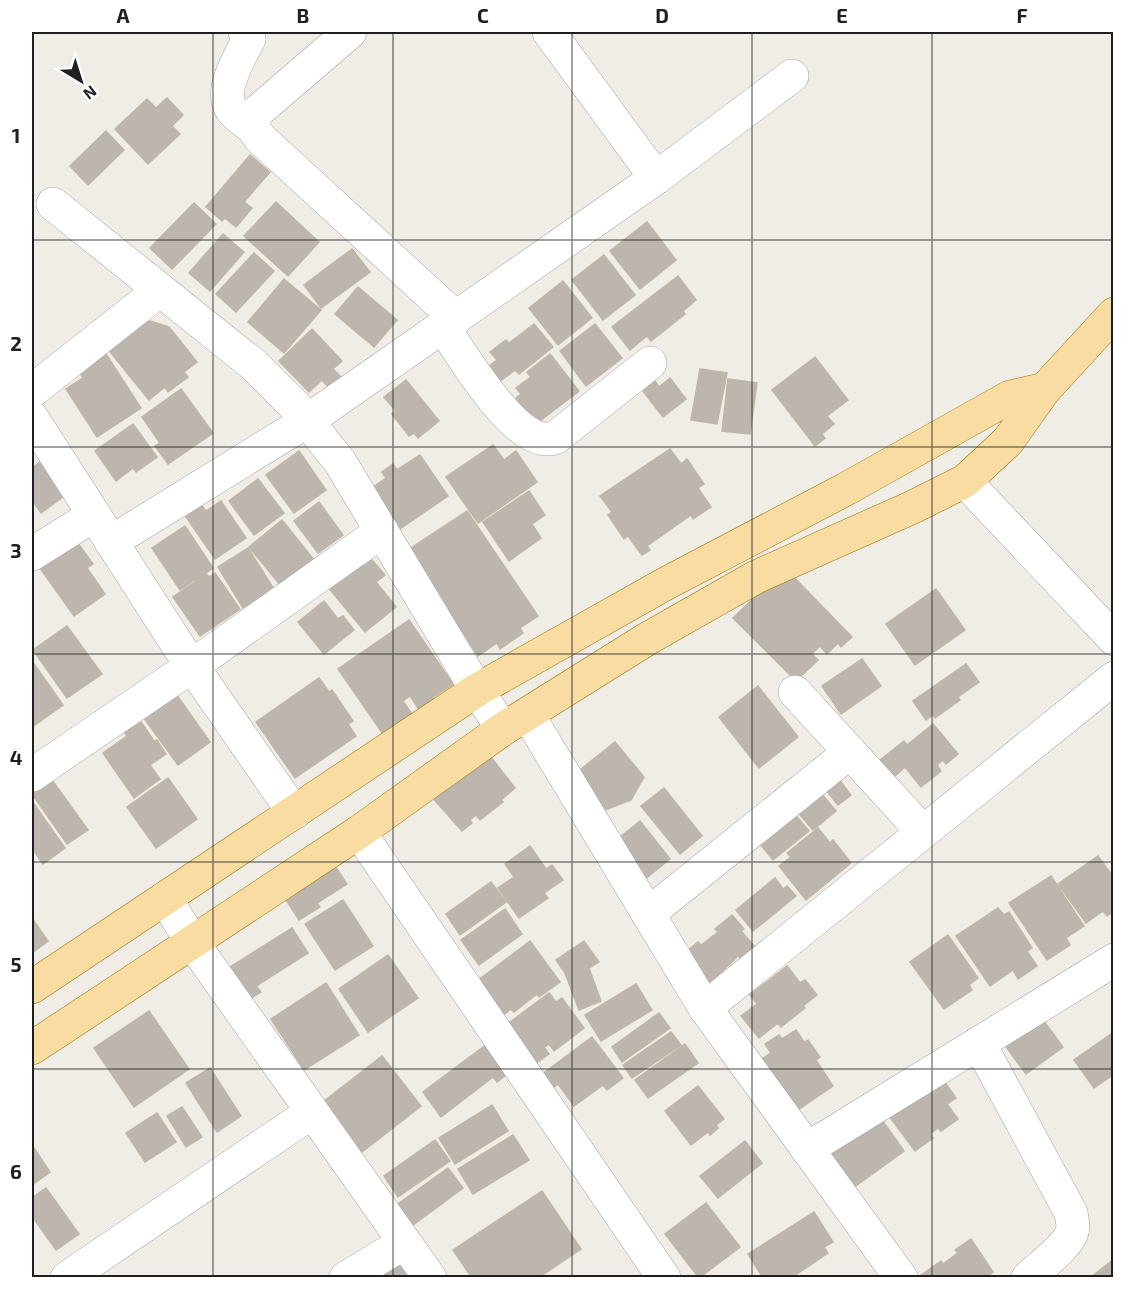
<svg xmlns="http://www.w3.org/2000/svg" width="1145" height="1309" viewBox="0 0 1145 1309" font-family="'Exo 2',sans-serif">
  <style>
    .building { fill: #bcb6af; stroke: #c0b6a8; stroke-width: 1.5 }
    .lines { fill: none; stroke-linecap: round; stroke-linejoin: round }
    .minor-casing { stroke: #a3a3a3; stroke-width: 34 }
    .major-casing { stroke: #937407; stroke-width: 34 }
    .minor { stroke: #fff; stroke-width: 33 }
    .major { stroke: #f8dca2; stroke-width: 33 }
    .grid { fill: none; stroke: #1f1f1f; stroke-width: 1.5; stroke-opacity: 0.55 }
    .neatline { fill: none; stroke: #1f1f1f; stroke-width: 2 }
    .grid-label { font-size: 20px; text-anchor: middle; font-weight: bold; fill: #1f1f1f }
  </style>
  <rect width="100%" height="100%" fill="#efede5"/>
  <g class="building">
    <polygon points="167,98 183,115 172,126 180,134 148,164 115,129 147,99 156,108"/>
    <polygon points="106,131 124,150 88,185 70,166"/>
    <polygon points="250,155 270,172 244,202 252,208 236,227 225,218 222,221 206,207"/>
    <polygon points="276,202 319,242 288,276 244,236"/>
    <polygon points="194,203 216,224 172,269 150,248"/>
    <polygon points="647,222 676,260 640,289 610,251"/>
    <polygon points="223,234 244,252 210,291 189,273"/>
    <polygon points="352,249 370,272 321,308 304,285"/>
    <polygon points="254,253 274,271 236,312 216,294"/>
    <polygon points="604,255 635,295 603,320 572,280"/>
    <polygon points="678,276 696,300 683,311 685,314 651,341 647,336 630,350 612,327"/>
    <polygon points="284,279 321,310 284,353 248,322"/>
    <polygon points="563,281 592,318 558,345 529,308"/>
    <polygon points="358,287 397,320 374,347 335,314"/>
    <polygon points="143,319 169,327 197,362 184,372 188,377 168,392 165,387 149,400 107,348"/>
    <polygon points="534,324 553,347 519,374 515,370 499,382 488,367 497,360 490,352 506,340 509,343"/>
    <polygon points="595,324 622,358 586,386 560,351"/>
    <polygon points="312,329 342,361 333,369 341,377 329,388 322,380 309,392 279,361"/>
    <polygon points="106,354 141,408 97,437 66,389 83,378 79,371"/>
    <polygon points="550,354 579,391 536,424 516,398 521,394 516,388 531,377 527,372"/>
    <polygon points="815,357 848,400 827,416 834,424 822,434 825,438 815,446 772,390"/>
    <polygon points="700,369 727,373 717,424 691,420"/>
    <polygon points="670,378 686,399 663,417 643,391 655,381 659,387"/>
    <polygon points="728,379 757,383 750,434 722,431"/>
    <polygon points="406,380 439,421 418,438 414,433 409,436 392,414 396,411 384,397"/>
    <polygon points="181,389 213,433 168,464 155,446 160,443 142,417"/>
    <polygon points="133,424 157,457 136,472 133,468 116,481 95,451"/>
    <polygon points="493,445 504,460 516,451 537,482 478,523 446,477"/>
    <polygon points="670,449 681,464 687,459 704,484 698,488 711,507 693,519 691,515 647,546 650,550 642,555 628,536 624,539 608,515 612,512 600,496"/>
    <polygon points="299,451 326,490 294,513 266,475"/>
    <polygon points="420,455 448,496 397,531 369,490 386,478 382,472 393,464 397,470"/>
    <polygon points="40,462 64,496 41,513 32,500 32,468"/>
    <polygon points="258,479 284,513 254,535 229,501"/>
    <polygon points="529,491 545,515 532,524 541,538 509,561 483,522"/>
    <polygon points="221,501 246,538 215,559 186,517 202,506 206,511"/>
    <polygon points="319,502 343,535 318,553 294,521"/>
    <polygon points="467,511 538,616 520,628 523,633 500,649 497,643 478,656 408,550"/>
    <polygon points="282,520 318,565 285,591 249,547"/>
    <polygon points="185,526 213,568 206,573 208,576 197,584 195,580 180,590 152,548"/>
    <polygon points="72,535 93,564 87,568 105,594 74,616 35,561"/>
    <polygon points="248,548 274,589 243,608 218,567"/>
    <polygon points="372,560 385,575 376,582 396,607 365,632 328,587 360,561 364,566"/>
    <polygon points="785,568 852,637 841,647 838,643 827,654 820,646 812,654 818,660 796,681 733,618"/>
    <polygon points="215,573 240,609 200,636 173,597 195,582 197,585"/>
    <polygon points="936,589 965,630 915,665 886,624"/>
    <polygon points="324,601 338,619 343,616 354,630 324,654 298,622"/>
    <polygon points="409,620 453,684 432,698 434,702 420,711 410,696 403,701 414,717 385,737 338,669"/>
    <polygon points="67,626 102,674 67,698 33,650"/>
    <polygon points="862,659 881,686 841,714 822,686"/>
    <polygon points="32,661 63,705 32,727"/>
    <polygon points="966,664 979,682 958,697 960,700 935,718 933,715 926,720 913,701"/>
    <polygon points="319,678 329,692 332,690 353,721 348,724 356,736 295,778 256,722"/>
    <polygon points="758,686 798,737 759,768 719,717"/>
    <polygon points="171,687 210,742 178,765 138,710"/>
    <polygon points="137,716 154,741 157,740 166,754 150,765 160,779 134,798 103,753 127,736 121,728"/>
    <polygon points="933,724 958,754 946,764 943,760 937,765 941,771 921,787 905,767 894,777 880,760 904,741 907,745"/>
    <polygon points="615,742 644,777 631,800 600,812 571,777"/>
    <polygon points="487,752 515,788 501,800 503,802 480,820 476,815 470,820 472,823 462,831 431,796"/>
    <polygon points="168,778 197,819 156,848 127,807"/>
    <polygon points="838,778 851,795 838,805 825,789"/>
    <polygon points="52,780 88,830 67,844 32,794"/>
    <polygon points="664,788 702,836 680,854 641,806"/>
    <polygon points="820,792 836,811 813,830 790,803"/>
    <polygon points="32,801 65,848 43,864 32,848"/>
    <polygon points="787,805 809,831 773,860 756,839"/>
    <polygon points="640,821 670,859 639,884 609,846"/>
    <polygon points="818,828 830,843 833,840 851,863 806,900 779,866 791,857 787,853"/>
    <polygon points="530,846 546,869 552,865 563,880 544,893 548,898 519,918 498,888 514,877 505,864"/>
    <polygon points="1098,856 1114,878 1114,911 1107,916 1103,911 1086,923 1058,884"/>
    <polygon points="333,863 347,884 317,903 320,907 299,920 283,895"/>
    <polygon points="1051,876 1084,926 1066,938 1070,945 1047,960 1009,903"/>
    <polygon points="775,878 783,889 787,886 796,896 753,931 736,910"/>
    <polygon points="491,882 506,902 460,935 446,914"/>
    <polygon points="343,900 373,946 335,970 305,924"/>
    <polygon points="998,908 1004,915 1009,912 1032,948 1027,951 1037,966 1018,979 1013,970 990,986 956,936"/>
    <polygon points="505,909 522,934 479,965 461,940"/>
    <polygon points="732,915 744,929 741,931 755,947 740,958 738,956 707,986 682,955 698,942 701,945 718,932 715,929"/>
    <polygon points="32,918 48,941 32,953"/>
    <polygon points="292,928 308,953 256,986 261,992 250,999 230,967"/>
    <polygon points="948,935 978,978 969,985 972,990 944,1009 910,962"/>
    <polygon points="530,941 560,982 539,997 537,994 514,1012 511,1009 494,1022 469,987"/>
    <polygon points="584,941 599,962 589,968 601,1001 579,1010 565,973 556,960"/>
    <polygon points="388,955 418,998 368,1032 339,989"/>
    <polygon points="787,966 800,983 805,980 817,995 803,1006 805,1008 781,1027 778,1023 759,1038 741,1016 757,1004 750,995"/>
    <polygon points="326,983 359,1035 304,1070 271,1019"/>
    <polygon points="636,984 652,1010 601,1041 585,1015"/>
    <polygon points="549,993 556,1002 562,998 584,1028 554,1051 549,1044 544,1047 549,1054 531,1067 502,1028"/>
    <polygon points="149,1011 189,1069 134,1107 94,1048"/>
    <polygon points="659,1013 670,1028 622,1062 612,1047"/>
    <polygon points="1038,1013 1063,1047 1026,1074 1001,1040"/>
    <polygon points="796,1030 804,1042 808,1040 820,1057 816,1060 833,1086 792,1114 757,1062 771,1053 765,1044 779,1035 782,1039"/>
    <polygon points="671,1032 681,1045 632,1078 623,1065"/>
    <polygon points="1114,1032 1114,1074 1094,1088 1074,1060"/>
    <polygon points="592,1037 623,1078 607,1090 603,1085 574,1106 558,1084 544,1095 533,1081"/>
    <polygon points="487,1044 508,1073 497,1082 493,1077 441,1117 423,1092"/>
    <polygon points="685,1044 698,1063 648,1098 635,1080"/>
    <polygon points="382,1056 421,1106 362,1152 323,1102"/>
    <polygon points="210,1068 241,1116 217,1132 186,1083"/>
    <polygon points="936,1070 956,1098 947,1104 958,1119 941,1131 938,1128 930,1134 933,1138 915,1151 883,1108"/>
    <polygon points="698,1086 724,1119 716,1125 718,1128 710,1135 708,1132 691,1145 665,1111"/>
    <polygon points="492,1105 508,1131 455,1164 439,1138"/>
    <polygon points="182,1107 202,1137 186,1147 167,1116"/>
    <polygon points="157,1113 176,1142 145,1162 126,1133"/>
    <polygon points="880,1117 904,1151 853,1188 829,1154"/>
    <polygon points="513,1135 529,1160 473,1194 458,1169"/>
    <polygon points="435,1140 450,1161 398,1197 384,1176"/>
    <polygon points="745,1141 762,1163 718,1198 700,1176"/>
    <polygon points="32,1145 50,1172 32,1185"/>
    <polygon points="448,1168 463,1188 413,1225 398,1204"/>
    <polygon points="46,1188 79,1234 56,1250 32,1216 32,1198"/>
    <polygon points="542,1191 581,1249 538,1278 472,1278 453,1250"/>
    <polygon points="706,1203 740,1247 699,1278 665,1234"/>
    <polygon points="814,1212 833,1242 824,1247 828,1253 791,1278 763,1278 748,1254"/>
    <polygon points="971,1239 993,1272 985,1278 917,1278 941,1261 943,1264 958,1253 955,1250"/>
    <polygon points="396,1259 410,1278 373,1278"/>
    <polygon points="1114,1259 1114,1278 1090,1278"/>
  </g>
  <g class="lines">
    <defs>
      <g id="minor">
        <path d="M245,32L249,39C240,57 218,91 232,110C237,117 246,122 253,128"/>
        <polyline points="350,32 258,111 254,119 253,128 260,138 456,318"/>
        <polyline points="549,32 656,178"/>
        <polyline points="53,204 254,365 298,409 340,462 477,690 503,729"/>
        <path d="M443,327C463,355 516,450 555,438L650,363"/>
        <polyline points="32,391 160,290"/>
        <polyline points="32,418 179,647 294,813"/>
        <polyline points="965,481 1114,639"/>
        <polyline points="111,542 307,421 656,178 792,76"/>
        <polyline points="32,554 94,515"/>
        <polyline points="795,692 923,832"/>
        <polyline points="528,715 705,1008 901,1278"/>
        <polyline points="32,775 192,666 382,531"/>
        <polyline points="359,832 664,1278"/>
        <polyline points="165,898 192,942 430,1278"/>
        <polyline points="648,914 850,752"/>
        <polyline points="705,1008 1114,678"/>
        <path d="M979,1043L1071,1213C1072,1219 1074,1226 1072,1232C1068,1246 1039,1267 1028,1278"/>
        <polyline points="807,1149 1114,960"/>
        <polyline points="67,1278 312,1112"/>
        <polyline points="346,1278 404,1243"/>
      </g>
      <g id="major">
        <polyline points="32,987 477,690 665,584 846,489 1010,397 1045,389"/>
        <polyline points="32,1048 359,832 503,729 647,639 756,577 913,507 965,481 1008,441 1045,389 1114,314"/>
      </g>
    </defs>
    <use href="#minor" class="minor-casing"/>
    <use href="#major" class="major-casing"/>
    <use href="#minor" class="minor"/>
    <use href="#major" class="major"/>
  </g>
  <path class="grid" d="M213,32V1278M393,32V1278M572,32V1278M752,32V1278M932,32V1278M32,240H1114M32,447H1114M32,654H1114M32,862H1114M32,1069H1114"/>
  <rect width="1145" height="1309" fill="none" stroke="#ffffff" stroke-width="66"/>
  <g transform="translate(81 81) rotate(142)" stroke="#ffffff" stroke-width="4.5" paint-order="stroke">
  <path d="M0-4.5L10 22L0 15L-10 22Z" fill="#1f1f1f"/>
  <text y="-9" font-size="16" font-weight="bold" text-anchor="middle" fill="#1f1f1f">N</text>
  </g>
  <rect x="33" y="33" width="1079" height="1243" class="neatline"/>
  <g class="grid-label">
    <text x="123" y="23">A</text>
    <text x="303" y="23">B</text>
    <text x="483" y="23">C</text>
    <text x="662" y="23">D</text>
    <text x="842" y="23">E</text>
    <text x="1022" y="23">F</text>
    <text x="16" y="143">1</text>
    <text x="16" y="351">2</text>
    <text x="16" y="558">3</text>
    <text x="16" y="765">4</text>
    <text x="16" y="972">5</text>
    <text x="16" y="1179">6</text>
  </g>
</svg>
